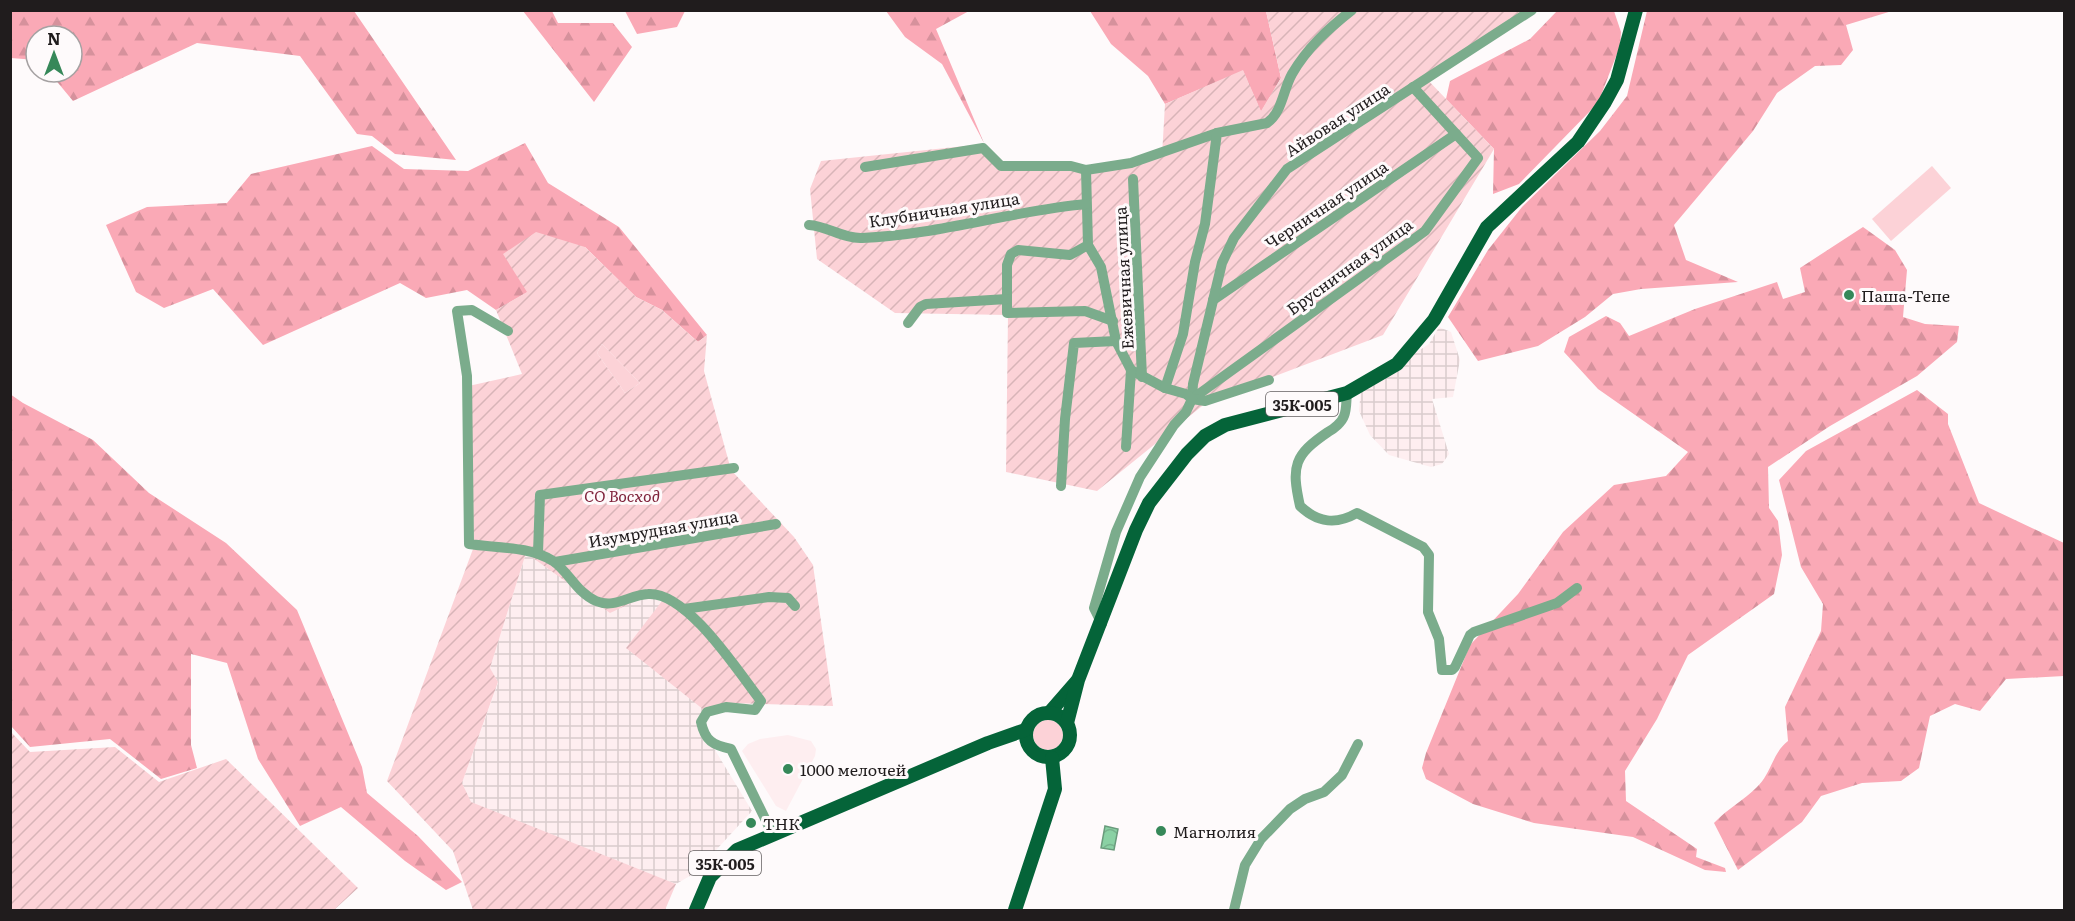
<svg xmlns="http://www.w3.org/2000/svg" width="2075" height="921" viewBox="0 0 2075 921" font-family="Literata,serif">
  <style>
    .built { fill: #feeef0 }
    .industrial { fill: url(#industrial-grid) }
    .green { fill: #fcd2d7 }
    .forest { fill: url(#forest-firs) }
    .garden { fill: url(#garden-furrows); fill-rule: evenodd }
    .water { fill: url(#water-waves); stroke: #6a9b7c; stroke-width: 1.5 }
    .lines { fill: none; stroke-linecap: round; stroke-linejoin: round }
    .minor { stroke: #7bac8c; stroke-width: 10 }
    .major { stroke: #056439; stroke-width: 14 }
    .poi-dot { fill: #368859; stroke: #fefafb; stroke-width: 2 }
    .labels { text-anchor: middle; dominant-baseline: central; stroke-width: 6; stroke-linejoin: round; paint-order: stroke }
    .shield { fill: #fefafb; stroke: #635f60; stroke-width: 1.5 }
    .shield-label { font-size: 15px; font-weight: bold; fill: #201c1d }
    .street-label { font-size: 16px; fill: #201c1d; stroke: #fefafb }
    .poi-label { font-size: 16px; fill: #201c1d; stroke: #fefafb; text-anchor: start }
    .park-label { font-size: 16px; font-style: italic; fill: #80243c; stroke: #fefafb }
  </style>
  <defs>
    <pattern id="industrial-grid" width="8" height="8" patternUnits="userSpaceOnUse" patternTransform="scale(1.5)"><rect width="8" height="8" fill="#feeef0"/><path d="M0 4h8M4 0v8" fill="none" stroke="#d9cccd"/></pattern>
    <pattern id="forest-firs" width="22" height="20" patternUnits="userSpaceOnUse" patternTransform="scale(1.5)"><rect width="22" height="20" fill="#faa9b6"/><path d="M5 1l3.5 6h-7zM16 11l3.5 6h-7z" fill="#d6919c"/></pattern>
    <pattern id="garden-furrows" width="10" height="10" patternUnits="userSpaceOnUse" patternTransform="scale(1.5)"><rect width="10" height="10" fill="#fcd2d7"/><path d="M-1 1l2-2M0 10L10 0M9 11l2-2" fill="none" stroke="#d8b4b8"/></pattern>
    <pattern id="water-waves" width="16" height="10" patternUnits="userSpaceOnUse" patternTransform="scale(1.5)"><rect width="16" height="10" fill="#8ad1a4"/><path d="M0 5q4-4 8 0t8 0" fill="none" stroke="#77b38d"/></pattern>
  </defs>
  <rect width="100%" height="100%" fill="#fefafb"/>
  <polygon class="built" points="788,735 811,741 816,749 815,756 786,811 776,806 742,751 748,744 760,739"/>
  <g class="industrial">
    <polygon points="1439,327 1451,332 1460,360 1453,397 1432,399 1449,454 1442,464 1431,467 1389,455 1370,435 1359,411 1361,388 1429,344"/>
    <polygon points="526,553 662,601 704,710 698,722 752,811 695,873 676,884 470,802 462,783 498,683 490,668"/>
  </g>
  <g class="green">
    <polygon points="1932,166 1951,188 1891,241 1872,219"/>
    <polygon points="602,344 640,383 625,393 597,353"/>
    <circle cx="1048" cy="735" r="15"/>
  </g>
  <g class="forest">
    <polygon points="10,11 354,11 456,160 395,154 372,136 357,134 300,56 197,43 73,101 49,72 72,72 72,36 36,36 36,60 11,58"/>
    <polygon points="523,11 552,11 558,23 613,23 632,47 594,102"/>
    <polygon points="625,11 685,11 677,27 637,34"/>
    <polygon points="886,11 969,11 936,29 984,143 942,64 905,37"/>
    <polygon points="1090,11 1266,11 1281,78 1261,112 1243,71 1165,104 1148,76 1111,44"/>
    <polygon points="1557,11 1614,11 1621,32 1620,46 1598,103 1519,184 1493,194 1494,149 1446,99 1450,81 1530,39"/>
    <polygon points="1647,11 1892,11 1846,25 1853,50 1841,65 1815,66 1777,93 1753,131 1674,225 1686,260 1738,282 1641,289 1613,294 1585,317 1538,346 1478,361 1448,317 1488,250 1522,207 1600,131 1627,96"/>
    <polygon points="525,143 548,183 619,227 707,335 698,342 662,310 636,297 585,247 528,292 496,310 467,290 426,298 400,283 263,345 213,289 164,308 136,292 106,225 147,207 227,203 251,174 372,146 404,169 468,171"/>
    <polygon points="1863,227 1895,250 1907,270 1903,317 1925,324 1959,326 1957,342 1917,376 1830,426 1768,467 1769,508 1778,521 1782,555 1774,594 1688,655 1657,719 1625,771 1626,801 1697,849 1696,857 1725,868 1726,872 1705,870 1633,837 1534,823 1473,804 1426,779 1422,768 1426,753 1470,645 1518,594 1563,532 1614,485 1666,476 1688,452 1598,389 1564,352 1569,337 1606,316 1620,323 1629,336 1695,309 1777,282 1783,299 1805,292 1800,268"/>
    <path d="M1917,390L1948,414V424L1979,503L2064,543V676L2006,679L1980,711L1955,704L1930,716L1919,768L1901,781L1862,783L1821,796L1802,822L1738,870L1714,823C1727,809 1744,800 1757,787C1771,774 1773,752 1788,741L1785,707L1821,631L1823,604L1801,567L1779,480L1806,451Z"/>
    <polygon points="10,394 23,403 93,440 149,493 226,543 297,610 362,767 367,793 418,836 462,882 446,890 405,861 341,807 300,826 258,759 227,663 191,654 191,745 197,768 161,779 110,739 30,747 11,726"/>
  </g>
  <g class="garden">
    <polygon points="1266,11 1526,11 1424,76 1494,149 1383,335 1207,402 1097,491 1006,472 1008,315 895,313 817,259 810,189 821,161 984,144 1004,170 1094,171 1162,156 1165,104 1243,70 1261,111 1281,78"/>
    <path d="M536,232L585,247L636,297L662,310L698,342L707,335L704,371L731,470L794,537L813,565L833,706L729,703L704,710L626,648L662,601L648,595L610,613L526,553L490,668L498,682L462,783L471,802L676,884L665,910H473L453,851L387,781L473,549L464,387L522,374L496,310L527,292L503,254ZM602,344L640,383L625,393L597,353Z"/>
    <polygon points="11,732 30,752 115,747 159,782 226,759 358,888 334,910 11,910"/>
  </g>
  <polygon class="water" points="1105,826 1118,829 1114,850 1101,848"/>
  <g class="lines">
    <g class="minor">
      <polyline points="865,167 983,148 1001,166 1071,166 1086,170 1131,163 1217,133"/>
      <polyline points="1086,170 1088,245 1101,267 1116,341 1131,370 1165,388"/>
      <polyline points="1133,179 1142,377"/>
      <path d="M809,225C827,226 844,239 862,238C937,235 1011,211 1086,204"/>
      <polyline points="1088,245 1070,255 1018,250 1011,254 1007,265 1007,313 1085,311 1113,321"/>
      <polyline points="1213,300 1456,134"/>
      <polyline points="908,323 920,307 926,304 1007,299"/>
      <path d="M508,331L472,310L457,311L467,376L469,544C495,548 530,546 553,561C569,572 577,593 596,601C615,609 629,595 648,594C687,591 739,673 761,701L755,710L726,707L707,712L701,722C705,741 713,745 731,749L772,833"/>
      <path d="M1347,393C1346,400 1347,409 1344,416C1342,422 1334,429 1328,432C1294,455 1291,466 1300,506C1318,523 1336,525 1357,513L1423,547L1429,555L1428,612L1439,639L1442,670H1452L1455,667L1470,635L1474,632L1557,603L1577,588"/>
      <polyline points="1192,399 1193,384 1222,263 1234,238 1287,169 1532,10"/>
      <polyline points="1192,399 1425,231 1478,158 1413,87"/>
      <polyline points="1192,399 1205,401 1269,380"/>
      <polyline points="1126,447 1131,370"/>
      <polyline points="1061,486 1065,419 1074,343 1116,341"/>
      <polyline points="538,553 540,495 734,468"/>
      <polyline points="555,562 776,524"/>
      <polyline points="684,609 769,597 788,598 795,606"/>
      <path d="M1102,624L1094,608L1116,532L1140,477L1174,425L1186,412L1192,399L1186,394L1165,388L1183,334L1195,262L1205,224L1217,133L1267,123C1282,113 1283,90 1292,74C1307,48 1328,29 1352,10"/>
      <polyline points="1234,910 1245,865 1261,839 1290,809 1305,799 1324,792 1342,775 1358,744"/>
    </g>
    <g class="major">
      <polyline points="1050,712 1077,681"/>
      <circle cx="1048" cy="735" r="22"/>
      <polyline points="1067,723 1078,680 1136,530 1149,503 1187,454 1205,436 1225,425 1347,393 1397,364 1434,320 1487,227 1578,142 1605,102 1617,80 1636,10"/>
      <polyline points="696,910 710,877 737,850 988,743 1025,730"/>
      <polyline points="1015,910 1055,789 1052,758"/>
    </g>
  </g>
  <g class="poi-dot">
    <circle cx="1849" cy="295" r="6"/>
    <circle cx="788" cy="769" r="6"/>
    <circle cx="751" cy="823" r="6"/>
    <circle cx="1161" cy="831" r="6"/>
  </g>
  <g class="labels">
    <g class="shield">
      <rect x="1266" y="392" width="72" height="24" rx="4.5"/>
      <rect x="689" y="851" width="72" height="24" rx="4.5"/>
    </g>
    <g class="shield-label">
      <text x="1302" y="404">35К-005</text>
      <text x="725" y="863">35К-005</text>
    </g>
    <g class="street-label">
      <text transform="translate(1337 119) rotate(-33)">Айвовая улица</text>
      <text transform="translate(1326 204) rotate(-34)">Черничная улица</text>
      <text transform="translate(944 209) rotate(-9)">Клубничная улица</text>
      <text transform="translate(1349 266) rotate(-36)">Брусничная улица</text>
      <text transform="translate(1123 278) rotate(-93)">Ежевичная улица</text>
      <text transform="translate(663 528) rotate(-10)">Изумрудная улица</text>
    </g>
    <g class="poi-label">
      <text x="1861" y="295">Паша-Тепе</text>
      <text x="800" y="769">1000 мелочей</text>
      <text x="763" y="823">ТНК</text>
      <text x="1173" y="831">Магнолия</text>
    </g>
    <g class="park-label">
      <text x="622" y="495">СО Восход</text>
    </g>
  </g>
  <rect width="2075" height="921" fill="none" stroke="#201c1d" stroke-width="24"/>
  <g transform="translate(54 54)"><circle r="28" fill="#fefafb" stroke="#a5a1a2" stroke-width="1.5"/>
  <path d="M0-4.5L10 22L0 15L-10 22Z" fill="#368859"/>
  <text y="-9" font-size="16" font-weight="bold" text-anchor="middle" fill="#201c1d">N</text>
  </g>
</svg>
